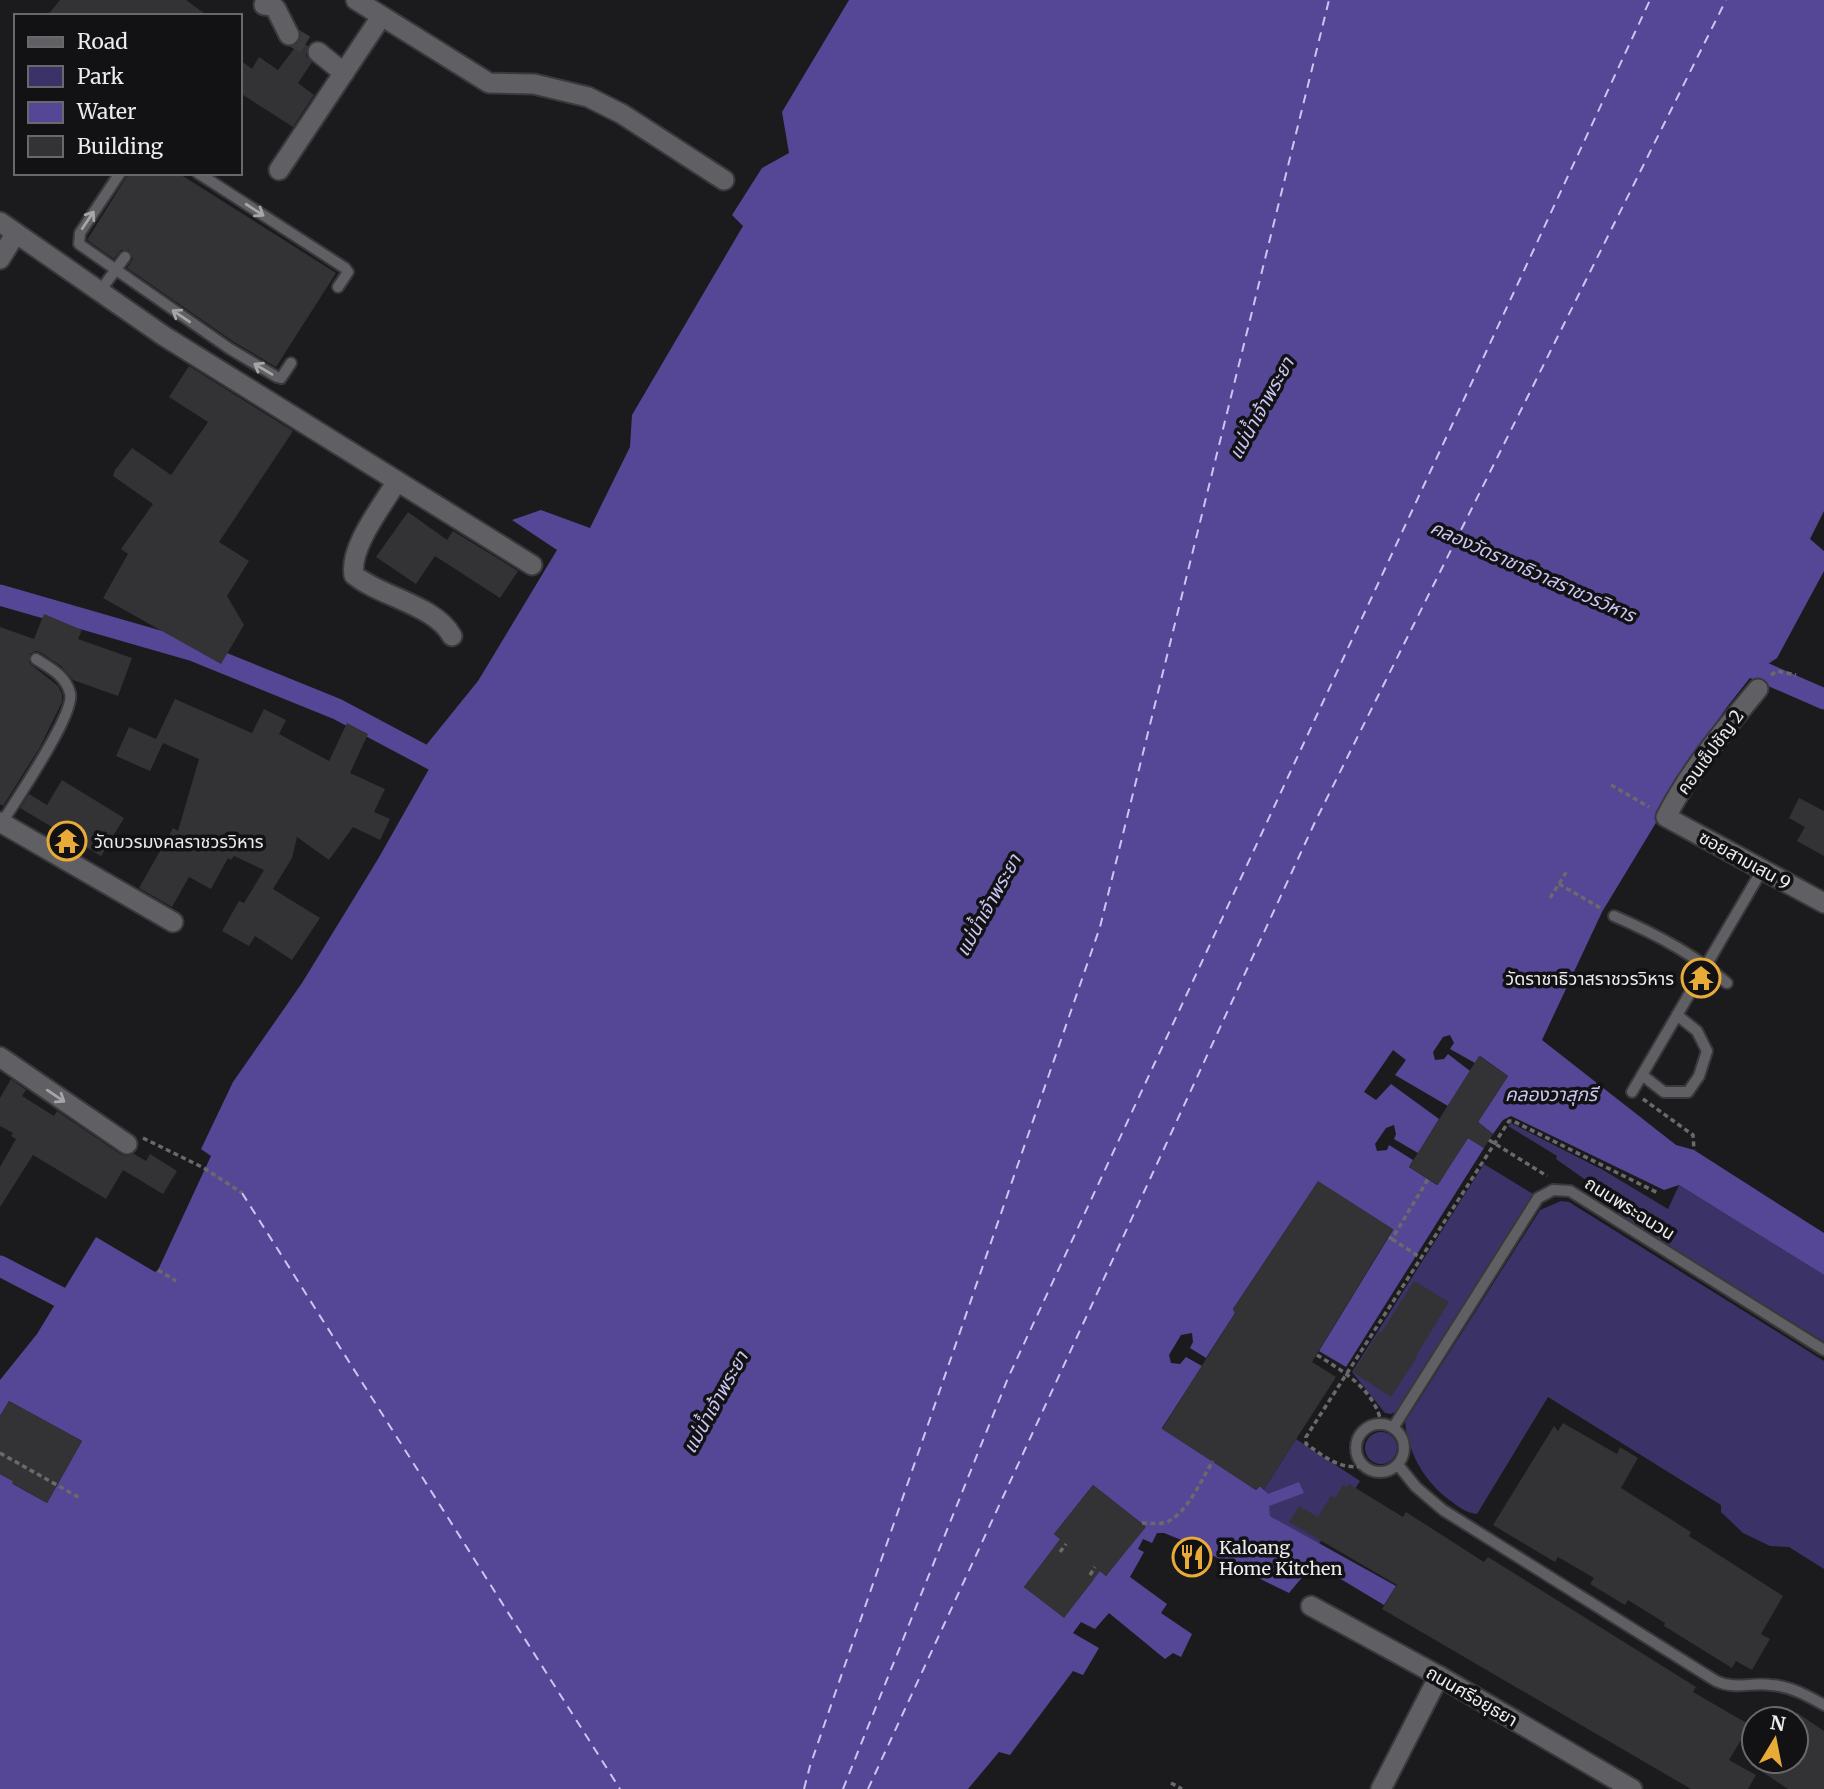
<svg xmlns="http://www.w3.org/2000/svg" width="1824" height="1789" viewBox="0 0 1824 1789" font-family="Merriweather,'Noto Sans Thai',serif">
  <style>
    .green { fill: #3b3267 }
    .water { fill: #554796; fill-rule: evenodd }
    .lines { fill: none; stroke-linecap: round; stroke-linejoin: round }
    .canal { stroke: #554796; stroke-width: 21 }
    .ferry { stroke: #cac6f3; stroke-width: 2; stroke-dasharray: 9 7; stroke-linecap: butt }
    .building { fill: #333336 }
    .minor-tunnel { stroke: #3a3a3d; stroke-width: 19; stroke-dasharray: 19 10; stroke-linecap: butt }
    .service-casing { stroke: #39393b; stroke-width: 14 }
    .minor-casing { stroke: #39393b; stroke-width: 23 }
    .tertiary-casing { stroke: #39393b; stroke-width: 23 }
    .path { stroke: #6a6a6d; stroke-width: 3.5; stroke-dasharray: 5 3.5; stroke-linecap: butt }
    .service { stroke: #605f63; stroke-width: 10 }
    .minor { stroke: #605f63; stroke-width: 19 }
    .tertiary { stroke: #605f63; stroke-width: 19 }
    .oneway { stroke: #a6a6a9 }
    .labels { text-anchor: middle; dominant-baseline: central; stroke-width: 7; stroke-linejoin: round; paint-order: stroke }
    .street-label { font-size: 18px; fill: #ececef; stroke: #121215 }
    .poi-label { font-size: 18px; fill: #ececef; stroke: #121215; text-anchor: start }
    .water-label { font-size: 19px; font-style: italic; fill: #cac6f3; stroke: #121215 }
  </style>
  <rect width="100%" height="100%" fill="#1b1b1e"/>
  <g class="green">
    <polygon points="1511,1123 1603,1170 1668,1209 1679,1185 1824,1275 1824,1342 1617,1214 1621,1205 1556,1159 1557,1156 1508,1126"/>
    <polygon points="1484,1164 1533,1194 1397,1411 1391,1414 1385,1413 1352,1372"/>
    <path d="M1561,1201L1569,1202L1824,1361V1569L1789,1547L1770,1546L1743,1533L1721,1512V1505L1548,1397L1477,1514C1465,1513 1458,1506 1448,1499C1423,1479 1409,1454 1405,1422L1540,1210Z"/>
    <circle cx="1381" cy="1448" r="16"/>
    <polygon points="1296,1439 1360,1481 1319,1544 1270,1516 1264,1489"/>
  </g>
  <path class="water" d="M849,0H1824V511L1810,539L1824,551V571L1777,658L1753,674L1727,707L1688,763L1674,793L1602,912L1542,1040L1676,1145L1694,1150L1824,1233V1275L1679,1185L1664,1190L1511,1116L1503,1120L1493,1134L1478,1122L1508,1076L1480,1056L1475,1063L1450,1049L1454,1043L1450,1035L1443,1037L1433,1052L1435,1060L1444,1059L1448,1054L1470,1071L1448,1106L1395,1075L1406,1060L1393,1050L1364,1092L1376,1100L1391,1084L1439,1119L1418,1153L1394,1139L1396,1134L1394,1125L1386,1128L1375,1144L1377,1151L1387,1150L1389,1145L1413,1160L1409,1167L1437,1185L1468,1138L1484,1148L1346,1367L1319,1351L1393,1230L1318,1182L1233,1309L1235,1313L1206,1358L1190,1348L1193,1342L1192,1333L1181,1335L1169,1355L1171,1363L1180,1364L1186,1357L1202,1366L1162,1428L1256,1490L1260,1486L1268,1494L1299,1482L1304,1493L1269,1506L1270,1516L1396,1586L1384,1605L1314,1563L1289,1593L1179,1539L1164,1533H1157L1152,1543L1143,1539L1138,1549L1144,1552L1130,1577L1167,1604L1161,1613L1192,1634L1181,1657L1173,1653L1165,1659L1109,1613L1095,1629L1081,1622L1073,1633L1099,1648L1083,1675L1073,1671L1010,1755L999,1752L968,1789H0V1474L13,1481V1484L47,1503L82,1441L9,1401L0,1416V1380L37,1334L96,1237L155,1272L158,1270L211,1156L201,1149L233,1082L302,983L378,859L429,769L423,749L478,681L557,550L512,520L541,510L590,528L630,447L632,415L743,226L732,215L762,168L789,153L782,112ZM1093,1485L1145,1526L1106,1576L1054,1534ZM1054,1548L1094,1579L1064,1617L1024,1587Z"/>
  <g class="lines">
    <g class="canal">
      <polyline points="0,595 194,651 337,709 450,769"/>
      <polyline points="1735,660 1824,699"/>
      <polyline points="0,1266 85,1310"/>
    </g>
    <g class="ferry">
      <polyline points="242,1193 620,1789"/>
      <polyline points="804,1789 810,1766 1100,927 1329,0"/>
      <polyline points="843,1789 1008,1378 1650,0"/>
      <polyline points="868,1789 1315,822 1726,0"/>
    </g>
  </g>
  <g class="building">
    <polygon points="60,0 186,0 208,16 47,16"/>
    <polygon points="300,41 308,46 306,56 312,62 298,83 314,95 293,127 240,93 240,60 252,69 259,57 278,70"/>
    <polygon points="129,173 178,173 336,273 276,367 234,342 127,268 133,259 129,250 121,250 114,259 87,240"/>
    <polygon points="189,366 293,431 219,542 249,561 227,596 244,625 221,664 103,598 128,554 121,549 153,504 113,476 115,470 132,448 171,475 208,422 169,397"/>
    <polygon points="408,512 447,540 453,531 518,571 500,598 435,556 416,584 376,557"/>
    <polygon points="44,614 82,630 78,639 132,658 118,696 73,680 61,666 40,652 36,651 30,654 29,663 58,686 62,694 62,702 40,747 3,806 0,804 0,627 34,639"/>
    <polygon points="175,699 252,733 264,709 286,720 279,734 329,761 347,723 368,734 350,773 385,789 374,812 390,819 380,840 353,827 329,860 297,837 292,858 273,889 320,918 292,960 255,936 249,946 222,931 239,901 244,903 264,870 234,856 231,860 228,858 211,889 189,877 172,907 139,888 173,828 178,831 199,759 163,743 150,771 116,756 129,727 156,739"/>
    <polygon points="62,780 124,818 101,856 20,808 29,794 47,805"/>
    <polygon points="1799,798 1824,811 1824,856 1797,841 1805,827 1789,818"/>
    <polygon points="1479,1056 1508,1076 1478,1122 1493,1134 1484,1148 1468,1138 1438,1185 1409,1167"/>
    <polygon points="11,1079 26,1090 22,1096 54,1116 57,1111 120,1154 127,1156 134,1154 146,1161 150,1154 177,1171 163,1194 123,1170 106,1199 33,1155 0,1207 0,1167 16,1139 11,1136 13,1133 0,1126 0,1098"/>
    <polygon points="1318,1181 1393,1229 1312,1362 1336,1377 1264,1489 1260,1486 1256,1490 1162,1429 1235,1313 1233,1309"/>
    <polygon points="1414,1281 1449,1302 1416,1356 1417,1357 1391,1397 1353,1372 1379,1332 1381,1333"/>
    <polygon points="9,1401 82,1441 47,1503 12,1483 13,1481 0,1474 0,1416"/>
    <polygon points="1563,1423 1617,1454 1620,1447 1638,1458 1621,1488 1691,1532 1689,1536 1783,1596 1761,1634 1770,1639 1752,1670 1736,1661 1732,1668 1664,1626 1665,1623 1628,1600 1625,1605 1590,1584 1594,1578 1558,1557 1555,1562 1493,1525 1554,1426 1558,1431"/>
    <polygon points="1349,1484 1403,1517 1406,1512 1484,1562 1488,1557 1696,1687 1693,1692 1750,1725 1729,1760 1756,1775 1748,1789 1691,1789 1382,1609 1397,1585 1289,1522 1299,1506 1318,1517 1331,1496 1335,1498 1343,1485 1347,1487"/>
    <polygon points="1093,1485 1146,1527 1106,1576 1100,1571 1064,1618 1024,1587 1060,1539 1054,1534"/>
    <polygon points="1796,1712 1824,1731 1824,1789 1788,1789 1761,1771 1768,1761 1796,1761"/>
  </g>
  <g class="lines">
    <polyline class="minor-tunnel" points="289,35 318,52"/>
    <defs>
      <g id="service">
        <polyline points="120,173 80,233 79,244 230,349 277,377 281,378 291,363"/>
        <polyline points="198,173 345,268 348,272 338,287"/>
        <polyline points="100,291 125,257"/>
        <path d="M2,823C15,801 76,713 70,693C65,675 50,668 36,659"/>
        <path d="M1614,916C1654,933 1694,954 1727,983"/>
        <polyline points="1642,1075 1664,1092 1688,1092 1699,1076 1707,1051 1697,1031 1677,1015"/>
        <polyline points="1632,1092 1762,870"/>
        <circle cx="1380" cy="1448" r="24"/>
        <polyline points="1393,1428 1538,1198 1553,1190 1570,1191 1824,1350"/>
        <path d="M1398,1465L1416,1487L1443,1510L1716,1681C1735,1690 1751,1682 1771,1685C1790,1686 1808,1696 1824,1705"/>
      </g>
      <g id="minor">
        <polyline points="356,0 489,83 534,84 588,97 622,114 724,180"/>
        <polyline points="264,5 273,6 276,9 289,35"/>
        <polyline points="318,52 344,73"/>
        <polyline points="279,170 381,17"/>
        <polyline points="0,222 164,336 532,565"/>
        <polyline points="0,259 16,233"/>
        <path d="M397,481C383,505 349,547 354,575C381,597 435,605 452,636"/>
        <path d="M1758,689C1724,730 1690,770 1666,817L1824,903"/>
        <polyline points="0,822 173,922"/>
        <polyline points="0,1057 127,1144"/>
        <polyline points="1381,1789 1439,1676"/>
      </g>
      <polyline id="tertiary" points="1311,1606 1439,1676 1632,1789"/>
    </defs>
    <use href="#service" class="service-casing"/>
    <use href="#minor" class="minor-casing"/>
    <use href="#tertiary" class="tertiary-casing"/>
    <g class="path">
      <polyline points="1771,675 1777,671 1796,675"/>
      <polyline points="1611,785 1649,807"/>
      <polyline points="1559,884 1602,909"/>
      <polyline points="1550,898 1567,871"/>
      <polyline points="1643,1099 1693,1135 1694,1150"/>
      <polyline points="143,1138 204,1168 242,1193"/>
      <polyline points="1489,1140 1547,1176"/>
      <polyline points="1389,1237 1392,1239 1428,1179"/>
      <polyline points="1392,1239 1421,1258"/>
      <polyline points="158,1270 176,1281"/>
      <path d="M1317,1355C1343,1371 1374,1389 1381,1422"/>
      <polyline points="0,1453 80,1498"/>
      <path d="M1362,1466C1339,1470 1324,1456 1306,1444V1437L1509,1121H1513L1658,1193"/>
      <path d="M1142,1523C1150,1523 1162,1525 1169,1521C1189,1510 1201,1480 1213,1461"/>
      <polyline points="1060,1552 1066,1544"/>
      <polyline points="1090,1575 1095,1567"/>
      <polyline points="1171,1783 1182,1789"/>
    </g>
    <use href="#service" class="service"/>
    <use href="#minor" class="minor"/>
    <use href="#tertiary" class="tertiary"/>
  </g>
  <defs><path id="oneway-shaft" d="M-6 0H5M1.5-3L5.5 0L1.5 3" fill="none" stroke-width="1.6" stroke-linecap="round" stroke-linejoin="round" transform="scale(1.75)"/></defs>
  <g class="oneway">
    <use href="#oneway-shaft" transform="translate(255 210) rotate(33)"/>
    <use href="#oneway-shaft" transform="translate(88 220) rotate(-56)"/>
    <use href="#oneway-shaft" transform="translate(181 316) rotate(-146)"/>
    <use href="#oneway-shaft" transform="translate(263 369) rotate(-149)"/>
    <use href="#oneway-shaft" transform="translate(56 1096) rotate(34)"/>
  </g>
  <defs>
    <symbol id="temple-ring" viewBox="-11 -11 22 22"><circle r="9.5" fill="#121215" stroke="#e9ab38" stroke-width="1.5"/><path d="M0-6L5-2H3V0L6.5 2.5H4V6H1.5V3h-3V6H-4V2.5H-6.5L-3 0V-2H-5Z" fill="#e9ab38"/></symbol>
    <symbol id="restaurant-ring" viewBox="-11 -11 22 22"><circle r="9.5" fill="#121215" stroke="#e9ab38" stroke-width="1.5"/><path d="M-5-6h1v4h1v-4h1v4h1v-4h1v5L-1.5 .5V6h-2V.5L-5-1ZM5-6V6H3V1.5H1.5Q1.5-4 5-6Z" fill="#e9ab38"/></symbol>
  </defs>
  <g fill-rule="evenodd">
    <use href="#temple-ring" x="45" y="819" width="44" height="44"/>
    <use href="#temple-ring" x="1679" y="956" width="44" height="44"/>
    <use href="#restaurant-ring" x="1170" y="1535" width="44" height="44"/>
  </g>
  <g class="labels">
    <g class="street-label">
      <text transform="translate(1710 752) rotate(-54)">คอนเซ็ปชัญ 2</text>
      <text transform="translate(1745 860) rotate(29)">ซอยสามเสน 9</text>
      <text transform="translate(1630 1208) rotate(32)">ถนนพระฉนวน</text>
      <text transform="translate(1472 1696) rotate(30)">ถนนศรีอยุธยา</text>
    </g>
    <g class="poi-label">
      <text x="94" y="841">วัดบวรมงคลราชวรวิหาร</text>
      <text x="1674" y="978" text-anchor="end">วัดราชาธิวาสราชวรวิหาร</text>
      <text x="1219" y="1547">Kaloang<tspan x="1219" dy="21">Home Kitchen</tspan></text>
    </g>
    <g class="water-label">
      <text transform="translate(1261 408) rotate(-61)">แม่น้ำเจ้าพระยา</text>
      <text transform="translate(1533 571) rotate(24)">คลองวัดราชาธิวาสราชวรวิหาร</text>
      <text transform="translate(988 905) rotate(-61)">แม่น้ำเจ้าพระยา</text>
      <text x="1551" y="1094">คลองวาสุกรี</text>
      <text transform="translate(715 1402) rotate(-61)">แม่น้ำเจ้าพระยา</text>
    </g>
  </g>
  <rect x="14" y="14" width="228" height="161" fill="#121215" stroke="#69696c" stroke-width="2"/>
  <rect x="28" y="37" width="35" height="10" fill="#605f63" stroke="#69696c" stroke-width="2"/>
  <text x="77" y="49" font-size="21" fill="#ececef">Road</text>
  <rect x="28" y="66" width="35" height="21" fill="#3b3267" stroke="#69696c" stroke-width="2"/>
  <text x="77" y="84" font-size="21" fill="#ececef">Park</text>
  <rect x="28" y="102" width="35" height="21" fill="#554796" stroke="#69696c" stroke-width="2"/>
  <text x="77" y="119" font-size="21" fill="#ececef">Water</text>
  <rect x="28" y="136" width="35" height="21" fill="#333336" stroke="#69696c" stroke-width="2"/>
  <text x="77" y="154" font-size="21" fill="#ececef">Building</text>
  <g transform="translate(1775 1740) rotate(10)"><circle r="33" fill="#121215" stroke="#69696c" stroke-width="2"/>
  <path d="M0-5L12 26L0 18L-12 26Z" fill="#e9ab38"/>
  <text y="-10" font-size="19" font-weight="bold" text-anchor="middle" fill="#ececef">N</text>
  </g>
</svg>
